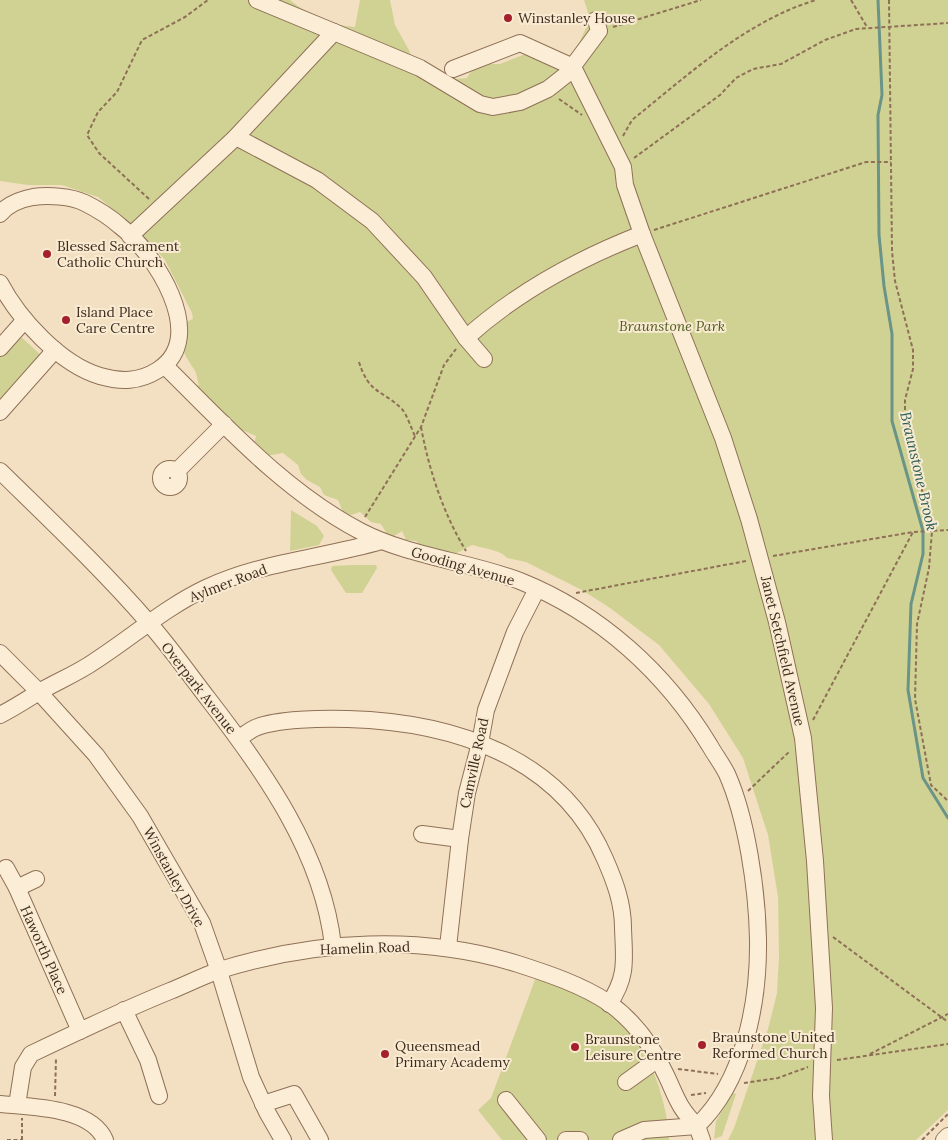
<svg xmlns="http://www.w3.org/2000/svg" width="948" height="1140" viewBox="0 0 948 1140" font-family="Lora,serif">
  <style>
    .green { fill: #d0d294 }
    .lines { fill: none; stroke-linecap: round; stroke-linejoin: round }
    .stream { stroke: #6a9487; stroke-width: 3 }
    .minor-casing { stroke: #8f7057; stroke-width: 18 }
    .path { stroke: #8f7057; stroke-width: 2; stroke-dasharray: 4 2.5; stroke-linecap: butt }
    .minor { stroke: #fceed6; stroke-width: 16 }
    .poi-dot { fill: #a4202b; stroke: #f9ebd2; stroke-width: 2 }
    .labels { text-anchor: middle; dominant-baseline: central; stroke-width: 4; stroke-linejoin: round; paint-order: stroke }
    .poi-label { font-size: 14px; fill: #3d2a1d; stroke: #f9ebd2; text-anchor: start }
    .park-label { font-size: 14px; font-style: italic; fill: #515c21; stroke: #f9ebd2 }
    .street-label { font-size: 14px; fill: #3d2a1d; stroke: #f9ebd2 }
    .water-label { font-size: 15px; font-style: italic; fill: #2a5e57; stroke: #f9ebd2 }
  </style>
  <rect width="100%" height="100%" fill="#f3e0c2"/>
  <g class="green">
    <path d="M0,0H290C310,16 330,25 355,27L360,0H390L395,25L410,52L411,59L455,79L467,78L473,68L483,64H500L528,53L571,61L590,19L584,0H948V1110L916,1140H728L734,1128L768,1029L777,993L779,956L778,897L768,835L743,758L709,704L659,645L610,608L582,590L526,562L507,558C501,550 482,548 472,545L455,554L423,548L416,541L406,540L402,531L394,536H388L381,524L371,522L360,512L351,515L343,512L338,500L324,495L320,487L307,480L301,474L298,465L283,453L266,456L254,445L256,436L237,428L231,418L221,414L196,386L199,385C197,380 197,373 194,369C186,358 181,348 178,333L188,321L193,319L192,313L165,260L137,229L98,197L62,185H28L0,181Z"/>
    <polygon points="19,335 42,356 0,404 0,357"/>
    <polygon points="291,510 317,526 324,536 319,545 290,551"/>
    <polygon points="353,565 376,565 377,568 362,593 346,593 331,570 332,566"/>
    <path d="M536,977C599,999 637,1021 659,1087C664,1105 669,1122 669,1140H502L478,1110L491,1098Z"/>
    <polygon points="733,1093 736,1094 722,1136 714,1139 716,1121"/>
  </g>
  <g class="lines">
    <polyline class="stream" points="878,0 882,95 878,115 879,235 884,286 892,334 892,421 923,531 923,554 911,604 908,690 923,778 948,818"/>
    <defs>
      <g id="minor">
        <polyline points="257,0 334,32"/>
        <polyline points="453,69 520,43 573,67 623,167 625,185 642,234 723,438 749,519 777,622 803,738 815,861 824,1008 821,1096 824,1140"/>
        <polyline points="236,137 317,180 372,221 424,277 466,338 484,359"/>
        <path d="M0,214C8,204 22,199 33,197C48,195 71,196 85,203C97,209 110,217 120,226C154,252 210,337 158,370C139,382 121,382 100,376C60,364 19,319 0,283"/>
        <polyline points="130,236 236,137 334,32 420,68 480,104 493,107 520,102 548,89 567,74 599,31 596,20"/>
        <path d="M466,338C517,292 578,259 642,234"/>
        <polyline points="0,348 24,321"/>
        <path d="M165,366C225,425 284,491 360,531C410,557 468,561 520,581C600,613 666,673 710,746C715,755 722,764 727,774C747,819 757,890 758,939C759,1003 744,1081 697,1126L702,1140"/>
        <polyline points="0,412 55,350"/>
        <circle cx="170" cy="478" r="9"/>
        <path d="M0,471C50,520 102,569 148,622C170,647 189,674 209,700C264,771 323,854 333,946"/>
        <polyline points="177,471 224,424"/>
        <polyline points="0,653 39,692 96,755 140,816 202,923 219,971 251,1077 267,1112 283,1140"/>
        <path d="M0,715C14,708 26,700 39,692C58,681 78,673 95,661C132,637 166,607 206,588C261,562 323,558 381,541"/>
        <path d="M239,738C244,735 249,731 255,728C275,719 325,718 348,719C452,722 561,756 605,859C615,882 623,903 623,928C624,959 628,976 609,1004"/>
        <polyline points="422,834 460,839"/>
        <polyline points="6,868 17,888"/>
        <polyline points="36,879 17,888 80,1031"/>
        <polyline points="448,947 460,839 467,793 480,743 486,710 515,632 537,589"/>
        <polyline points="124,1010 148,1060 159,1096"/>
        <polyline points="626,1082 658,1059"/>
        <polyline points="506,1100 538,1140"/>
        <path d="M0,1104C31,1107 91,1107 105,1140"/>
        <polyline points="263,1104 294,1094 320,1140"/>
        <path d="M17,1105L23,1067L31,1054C77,1032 123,1010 170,991C187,984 203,976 220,970C316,940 422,934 518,964C549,974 582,985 609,1003C634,1021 653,1047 666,1075C677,1098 678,1107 697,1126"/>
        <polyline points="566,1140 580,1140"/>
        <polyline points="621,1140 644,1130 697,1126"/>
        <polyline points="944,1140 948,1136"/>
      </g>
    </defs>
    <use href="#minor" class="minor-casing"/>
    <g class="path">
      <polyline points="851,0 867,27"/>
      <polyline points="889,0 892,251 895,281 913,350 913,369 905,400 905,420 932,531 929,568 917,624 915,699 931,785 948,801"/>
      <polyline points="613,27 701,0"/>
      <polyline points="559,99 582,115"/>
      <path d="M623,136L632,120C688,75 746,21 816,0"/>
      <polyline points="634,158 720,95 736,78 753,69 781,64 825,40 856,29 948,23"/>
      <polyline points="149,199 99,153 87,135 98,112 117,92 142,40 185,17 208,0"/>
      <polyline points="654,230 866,162 891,162"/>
      <path d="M359,362C369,394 381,389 401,408C407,414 411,428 415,436"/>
      <path d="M421,427C429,470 443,513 466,551"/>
      <polyline points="365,517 421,427 444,365 456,349"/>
      <polyline points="773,556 913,532 948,530"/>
      <polyline points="576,593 746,561"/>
      <polyline points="813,720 913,532"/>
      <polyline points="748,791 790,751"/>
      <polyline points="833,937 948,1022"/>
      <polyline points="870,1054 948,1014"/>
      <polyline points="837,1060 948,1044"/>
      <polyline points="678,1069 718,1074"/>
      <polyline points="744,1083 778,1078 808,1067"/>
      <polyline points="691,1095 706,1093"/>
      <polyline points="55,1096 56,1058"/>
      <polyline points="7,1140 22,1140"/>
      <polyline points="22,1140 22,1118"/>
      <polyline points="922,1140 948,1114"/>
    </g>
    <use href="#minor" class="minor"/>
  </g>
  <g class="poi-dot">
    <circle cx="508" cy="18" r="5"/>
    <circle cx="47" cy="254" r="5"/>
    <circle cx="66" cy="320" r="5"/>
    <circle cx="702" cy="1045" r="5"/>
    <circle cx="575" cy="1047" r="5"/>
    <circle cx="385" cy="1054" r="5"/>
  </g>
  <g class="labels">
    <g class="poi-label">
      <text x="518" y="18">Winstanley House</text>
      <text x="57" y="246">Blessed Sacrament<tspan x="57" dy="16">Catholic Church</tspan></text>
      <text x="76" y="312">Island Place<tspan x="76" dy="16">Care Centre</tspan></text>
      <text x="712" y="1037">Braunstone United<tspan x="712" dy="16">Reformed Church</tspan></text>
      <text x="585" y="1039">Braunstone<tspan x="585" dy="16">Leisure Centre</tspan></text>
      <text x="395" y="1046">Queensmead<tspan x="395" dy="16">Primary Academy</tspan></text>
    </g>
    <g class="park-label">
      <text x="672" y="326">Braunstone Park</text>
    </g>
    <g class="street-label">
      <text transform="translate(463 566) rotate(16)">Gooding Avenue</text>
      <text transform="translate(228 583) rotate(-21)">Aylmer Road</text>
      <text transform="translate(783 651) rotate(77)">Janet Setchfield Avenue</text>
      <text transform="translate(199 688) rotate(52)">Overpark Avenue</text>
      <text transform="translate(474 763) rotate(-78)">Camville Road</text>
      <text transform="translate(174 877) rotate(61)">Winstanley Drive</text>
      <text transform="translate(365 948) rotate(-2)">Hamelin Road</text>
      <text transform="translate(44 950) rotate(66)">Haworth Place</text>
    </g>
    <g class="water-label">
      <text transform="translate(919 471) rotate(77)">Braunstone Brook</text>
    </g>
  </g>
</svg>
